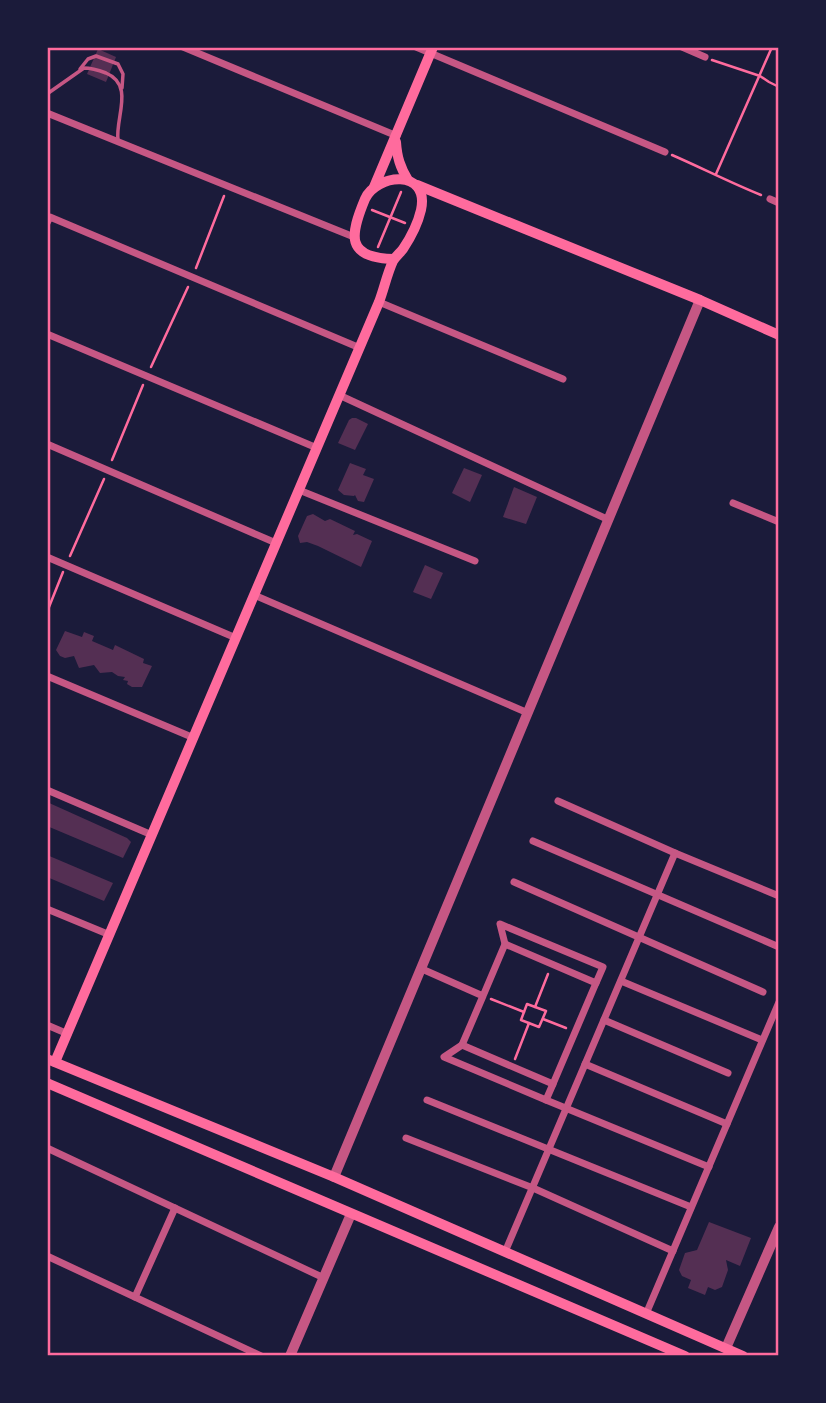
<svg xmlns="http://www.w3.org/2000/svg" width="826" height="1403" viewBox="0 0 826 1403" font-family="Roboto,sans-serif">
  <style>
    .building { fill: #542f53 }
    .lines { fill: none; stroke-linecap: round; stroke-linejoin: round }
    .path { stroke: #ff6b9d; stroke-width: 2.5 }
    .service { stroke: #c65784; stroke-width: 3.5 }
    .minor { stroke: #c65784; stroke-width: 7 }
    .tertiary { stroke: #c65784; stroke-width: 10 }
    .secondary { stroke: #ff6b9d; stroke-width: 10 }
    .neatline { fill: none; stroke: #ff6b9d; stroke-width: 2.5 }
  </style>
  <rect width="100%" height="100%" fill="#1b1b3a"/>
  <g class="building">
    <polygon points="98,49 116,57 106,82 87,74"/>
    <polygon points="352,418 356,418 368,424 355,450 338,443 349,420"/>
    <polygon points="350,463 366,469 363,475 374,479 364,502 358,501 355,495 354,496 344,495 338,490"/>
    <polygon points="464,468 482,475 470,502 452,493"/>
    <polygon points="514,487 537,497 526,524 503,517"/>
    <polygon points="313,514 325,521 330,519 355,531 353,535 357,534 372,541 361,567 318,546 307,542 300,543 298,536 307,516"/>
    <polygon points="425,565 443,573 431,599 413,592"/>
    <polygon points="65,631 82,637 84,632 94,636 92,641 113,650 115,645 144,659 143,663 152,666 142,687 132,687 127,684 128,681 123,680 125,677 118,676 112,672 100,673 94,665 79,668 74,656 65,658 60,656 56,650"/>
    <polygon points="47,802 127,838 131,842 123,858 47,826"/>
    <polygon points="47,855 113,883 104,901 47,877"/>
    <polygon points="709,1222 751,1238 740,1266 726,1260 728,1270 722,1287 715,1290 708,1287 705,1295 688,1288 691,1280 682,1276 679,1270 685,1253 697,1250"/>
  </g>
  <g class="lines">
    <g class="path">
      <polyline points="712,60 760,76 769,82 779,87"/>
      <path d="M672,155C702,168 731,183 761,195"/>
      <polyline points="716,174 772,47"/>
      <polyline points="372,210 405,223"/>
      <polyline points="378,247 401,192"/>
      <polyline points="196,268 224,196"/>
      <polyline points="151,367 188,287"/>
      <polyline points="112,460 143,385"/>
      <polyline points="70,556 104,479"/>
      <polyline points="47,612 63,572"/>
      <polyline points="491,999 524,1012"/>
      <polygon points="527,1004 546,1011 539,1027 521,1020"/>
      <polyline points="535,1007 548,974"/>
      <polyline points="543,1019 566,1028"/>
      <polyline points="515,1059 529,1023"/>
    </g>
    <g class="service">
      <polyline points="80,69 88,59 96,56 118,64 123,74 122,88"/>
      <path d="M47,94L84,68C92,68 98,70 106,73C135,85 115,118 118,140"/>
    </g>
    <g class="minor">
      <polyline points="183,47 397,136"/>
      <polyline points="416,47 665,152"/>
      <polyline points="682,47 705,57"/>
      <polyline points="47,113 354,237"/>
      <polyline points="770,199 779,203"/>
      <polyline points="47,223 50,217 360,348"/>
      <polyline points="379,302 563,379"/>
      <polyline points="47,334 317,448"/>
      <polyline points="339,395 609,520"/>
      <polyline points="47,444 276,543"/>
      <polyline points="299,490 475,561"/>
      <polyline points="733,503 779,522"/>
      <polyline points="47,557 236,638"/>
      <polyline points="254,595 528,713"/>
      <polyline points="47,676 194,738"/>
      <polyline points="47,790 152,835"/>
      <polyline points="558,801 675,853"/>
      <polyline points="533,841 779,947"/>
      <polyline points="514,882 763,992"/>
      <polyline points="47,909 110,935"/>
      <polyline points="505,944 500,924 603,967 596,983"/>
      <polyline points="422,969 483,996 462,1045 553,1084 596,983 505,944 483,996"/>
      <polyline points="621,981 762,1040"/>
      <polyline points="604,1020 728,1073"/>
      <polyline points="47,1025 68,1034"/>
      <polyline points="462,1045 444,1057 546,1100"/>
      <polyline points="585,1064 727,1124"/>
      <polyline points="553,1084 546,1100 709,1167"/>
      <polyline points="427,1100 691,1207"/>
      <polyline points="406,1138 533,1188 673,1251"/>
      <polyline points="47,1148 324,1278"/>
      <polyline points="505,1252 675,853 779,896"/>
      <polyline points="47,1256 261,1356"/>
      <polyline points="135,1297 175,1208"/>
      <polyline points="646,1314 779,1002"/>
    </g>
    <g class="tertiary">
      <polyline points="334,1177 700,300"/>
      <polyline points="726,1348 779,1227"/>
      <polyline points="290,1356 351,1214"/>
    </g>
    <g class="secondary">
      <path d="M396,142C397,157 400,167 408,180"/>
      <polyline points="417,185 700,300 779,335"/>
      <polyline points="374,187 433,47"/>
      <polyline points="47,1059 334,1177 743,1356"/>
      <path d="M55,1062L379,302C384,289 387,274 393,261C396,256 400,253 403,249C411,237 418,223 421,210C430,168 376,174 365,199C350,235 345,258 394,259"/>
      <polyline points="47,1083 685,1356"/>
    </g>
  </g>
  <rect width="826" height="1403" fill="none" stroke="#1b1b3a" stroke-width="98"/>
  <rect x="49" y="49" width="728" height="1305" class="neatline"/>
</svg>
